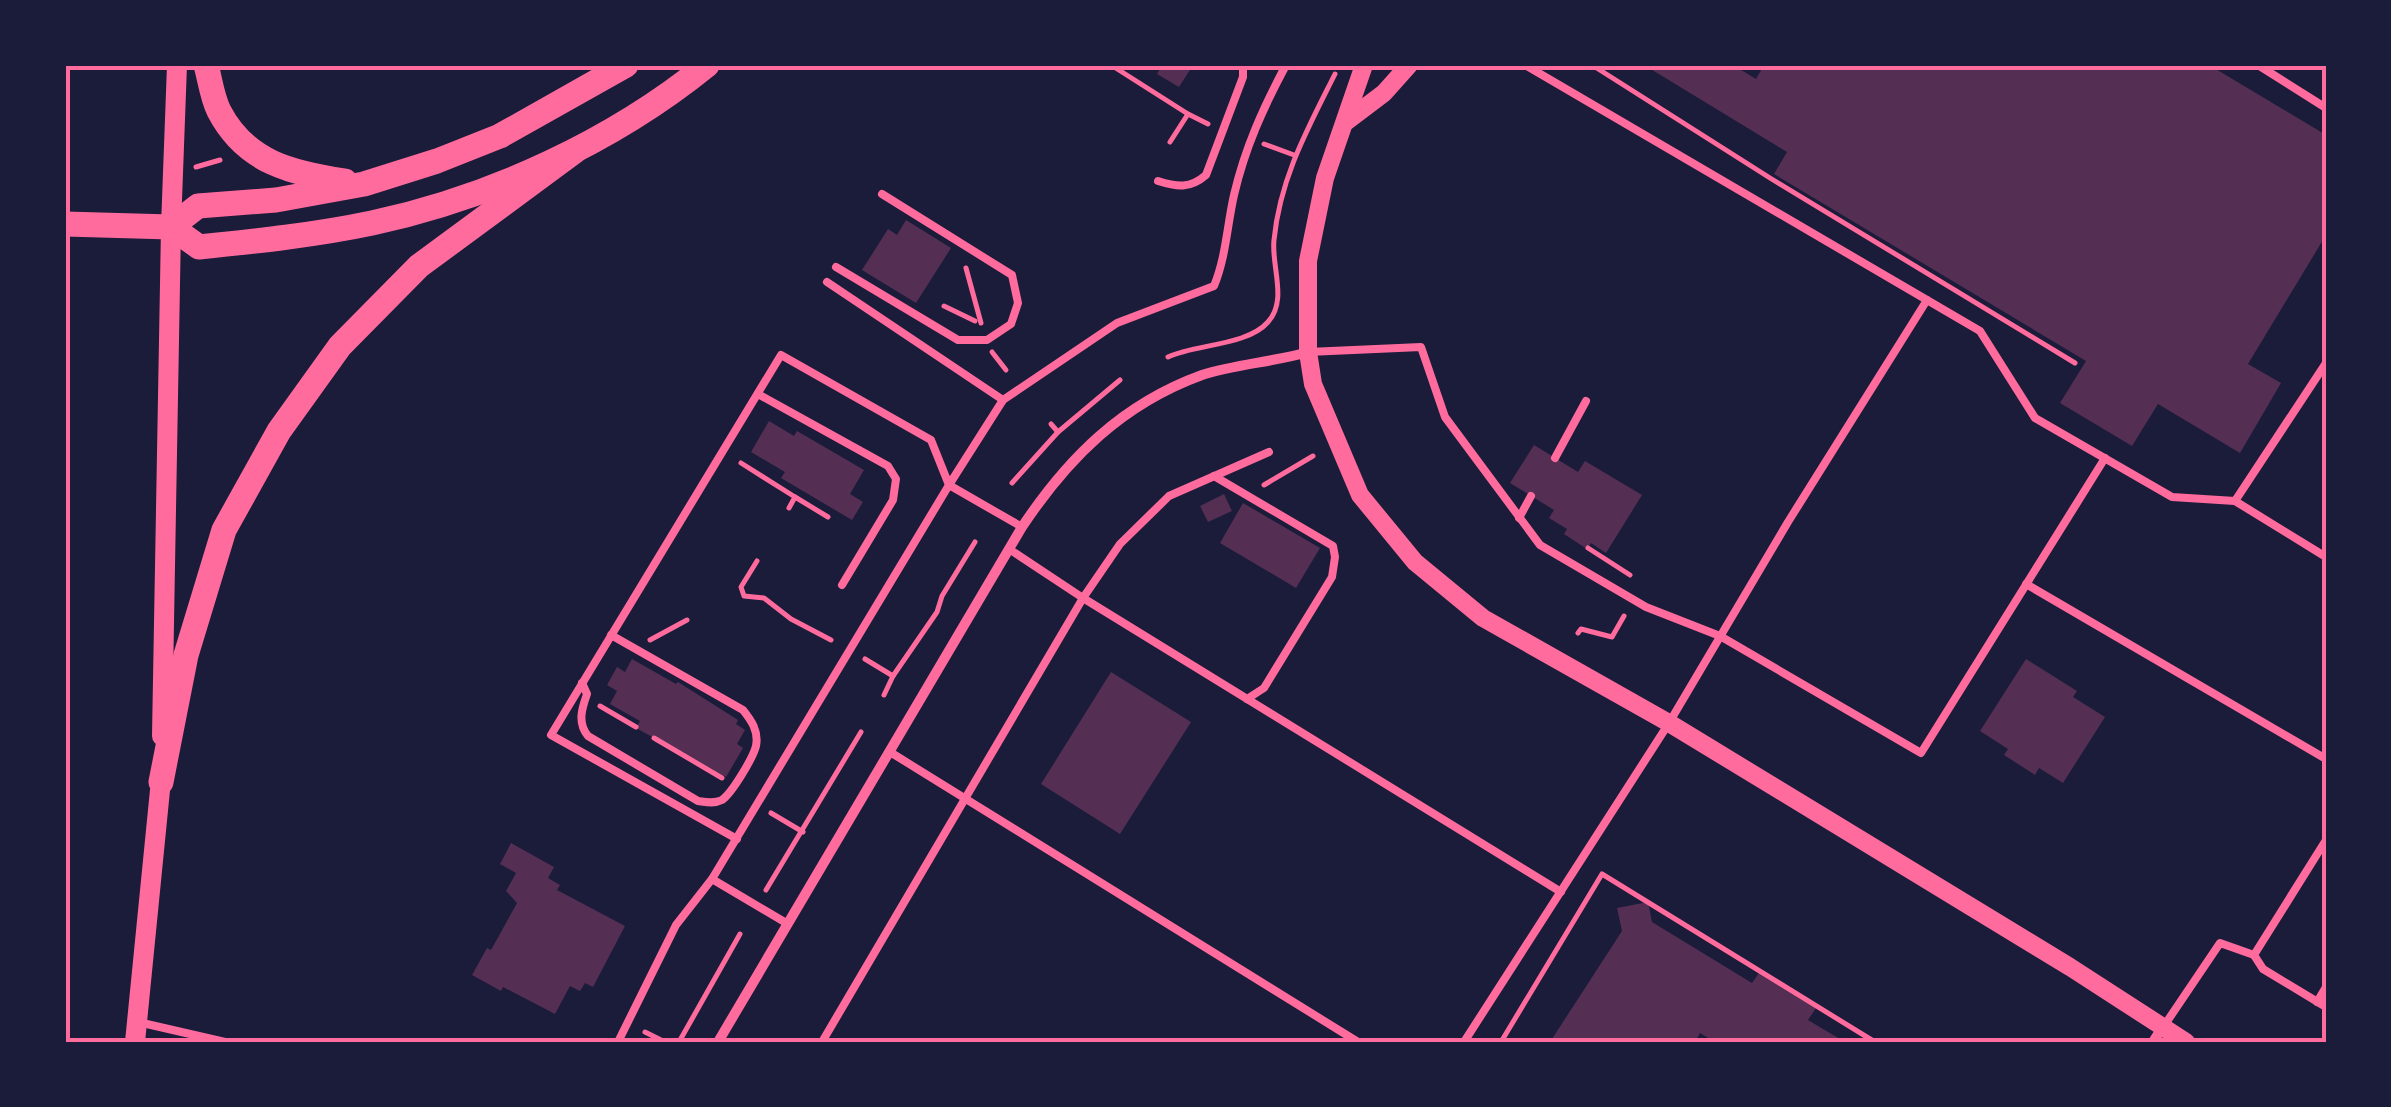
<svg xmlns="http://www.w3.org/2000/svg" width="2391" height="1107" viewBox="0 0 2391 1107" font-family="'PT Sans Narrow',sans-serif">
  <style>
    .building { fill: #542f53 }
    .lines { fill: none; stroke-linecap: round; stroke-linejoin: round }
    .path { stroke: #ff6b9d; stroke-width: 5 }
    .service { stroke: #ff6b9d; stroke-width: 8 }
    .minor { stroke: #ff6b9d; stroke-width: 10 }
    .tertiary { stroke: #ff6b9d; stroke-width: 18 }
    .secondary { stroke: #ff6b9d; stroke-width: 20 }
    .primary { stroke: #ff6b9d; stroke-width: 25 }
    .neatline { fill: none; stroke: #ff6b9d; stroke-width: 4 }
  </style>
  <rect width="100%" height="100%" fill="#1b1b3a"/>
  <g class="building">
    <polygon points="1162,65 1193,65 1179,87 1157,74"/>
    <polygon points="1644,65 1733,65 1756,79 1764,65 2209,65 2326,135 2326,235 2248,364 2281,383 2240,453 2158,404 2132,446 2060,403 2086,361 1774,174 1787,152"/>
    <polygon points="906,220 951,248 916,303 862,270 888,229 897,235"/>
    <polygon points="769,421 794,436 797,431 864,470 850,494 863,502 852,520 781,478 785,472 751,452"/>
    <polygon points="1534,445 1578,472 1585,461 1642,495 1606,553 1591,543 1587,549 1564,534 1567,529 1549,518 1554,510 1510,483"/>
    <polygon points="1224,494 1232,511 1208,522 1200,506"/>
    <polygon points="1243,503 1320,548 1296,588 1220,543"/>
    <polygon points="632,659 676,684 678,682 738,720 736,724 745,730 737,744 743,748 726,777 636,728 640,721 610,704 617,691 607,685 617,667 625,672"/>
    <polygon points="2026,659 2077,691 2073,697 2105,717 2063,783 2039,768 2035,775 2004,755 2008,749 1980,731"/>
    <polygon points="1111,672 1191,722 1120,834 1041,784"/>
    <polygon points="511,843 554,867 548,878 560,885 557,890 625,926 593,987 585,983 580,991 570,986 555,1014 503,987 501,991 472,975 487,948 491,950 517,903 506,891 516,873 500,864"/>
    <polygon points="1648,902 1652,922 1752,983 1759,973 1816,1008 1808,1020 1845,1042 1715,1042 1700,1033 1695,1042 1550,1042 1622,931 1617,908"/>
  </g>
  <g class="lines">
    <g class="path">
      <polyline points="1111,65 1188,114"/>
      <polyline points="1592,65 1770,178 2075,363"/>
      <polyline points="1170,142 1188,114 1208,124"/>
      <polyline points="1264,144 1294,155"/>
      <polyline points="196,167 220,160"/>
      <polyline points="966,268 981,323"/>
      <polyline points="944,306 975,321"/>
      <polyline points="992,352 1006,370"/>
      <path d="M1168,357C1195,344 1247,346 1268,322C1288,300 1271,266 1274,240C1280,178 1308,128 1335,74"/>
      <polyline points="1051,424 1058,432"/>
      <polyline points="741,463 795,497 789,508"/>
      <polyline points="1012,483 1058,432 1120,380"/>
      <polyline points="1264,485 1313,456"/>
      <polyline points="795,497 828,517"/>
      <polyline points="1588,548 1630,575"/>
      <polyline points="757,561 741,587 744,596 764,598 791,619 831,640"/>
      <polyline points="1578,633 1581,629 1612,637 1624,616"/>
      <polyline points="650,640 687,620"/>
      <polyline points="865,659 893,676"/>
      <polyline points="884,695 893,676 937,612 942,596 975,542"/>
      <polyline points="600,706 636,727"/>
      <polyline points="654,738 722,778"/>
      <polyline points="771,813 803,832"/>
      <polyline points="766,890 861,732"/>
      <polyline points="645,1032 665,1042"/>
      <polyline points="679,1042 740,934"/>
      <polyline points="1501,1042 1602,874 1875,1042"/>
    </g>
    <g class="service">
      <polyline points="2258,65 2326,108"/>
      <path d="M1158,181C1177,187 1190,189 1206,175L1243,77V65"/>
      <polyline points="836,267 958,340 987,340 1011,324 1018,303 1012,275 882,194"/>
      <polyline points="827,282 1003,400"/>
      <polyline points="1927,300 1980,331 2035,418 2172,497 2235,501 2326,363"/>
      <polyline points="1308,352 1421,347 1445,417 1540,545 1646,607 1720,636 1921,753 2105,458"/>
      <polyline points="758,394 888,466 896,479 893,500 842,585"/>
      <polyline points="1555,458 1586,401"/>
      <polyline points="1214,476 1333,546 1335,557 1332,577 1264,688 1247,699"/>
      <polyline points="2235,501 2326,557"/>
      <polyline points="1519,518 1531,496"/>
      <polyline points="1009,549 1083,598 1561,892"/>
      <polyline points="2026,584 2326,759"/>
      <path d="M582,683L587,694C582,708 577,723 588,736L698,801C706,802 714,804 722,800C732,793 753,758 756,746C759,731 751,720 743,710L611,635"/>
      <polyline points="890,752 1358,1042"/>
      <path d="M737,839L551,735L781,355L931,440L949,485L1003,400L1117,323L1214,286C1226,257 1227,226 1234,195C1245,148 1263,108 1286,65"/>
      <polyline points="2326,840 2254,955 2263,969 2326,1007"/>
      <polyline points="788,924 712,879 949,485 1022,527"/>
      <polyline points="2317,1002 2326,987"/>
      <polyline points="138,1022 225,1042"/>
      <polyline points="2164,1026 2220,943 2254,955"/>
      <polyline points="618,1042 676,925 712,879"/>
      <polyline points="822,1042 1083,598 1120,544 1169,496 1269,452"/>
      <polyline points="1464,1042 1669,723 1788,522 1927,300 1525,65"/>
    </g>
    <g class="minor">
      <path d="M718,1042L1022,527C1068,458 1122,404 1202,375C1236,364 1274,362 1308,352"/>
      <polyline points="2153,1042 2162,1028"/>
    </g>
    <g class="tertiary">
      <polyline points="1364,65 1325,178 1308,261 1308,352 1313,384 1360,495 1415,562 1483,618 1669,723 2070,967 2186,1042"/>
      <polyline points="1347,121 1384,93 1409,65"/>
    </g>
    <g class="secondary">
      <polyline points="162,736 171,227 177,65"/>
      <polyline points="135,1042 162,770"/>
    </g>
    <g class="primary">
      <path d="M206,65C210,79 212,97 219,111C246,163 292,173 345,181"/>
      <path d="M65,224L171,227L199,247C257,241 315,235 372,223C492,197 612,142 707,65"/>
      <polyline points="171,227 198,206 276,200 364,184 437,161 500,136 626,65"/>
      <polyline points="161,782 186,655 224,530 279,431 340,346 419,266 575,151"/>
    </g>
  </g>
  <rect width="2391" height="1107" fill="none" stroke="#1b1b3a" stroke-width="135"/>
  <rect x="68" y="68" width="2256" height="972" class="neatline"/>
</svg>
